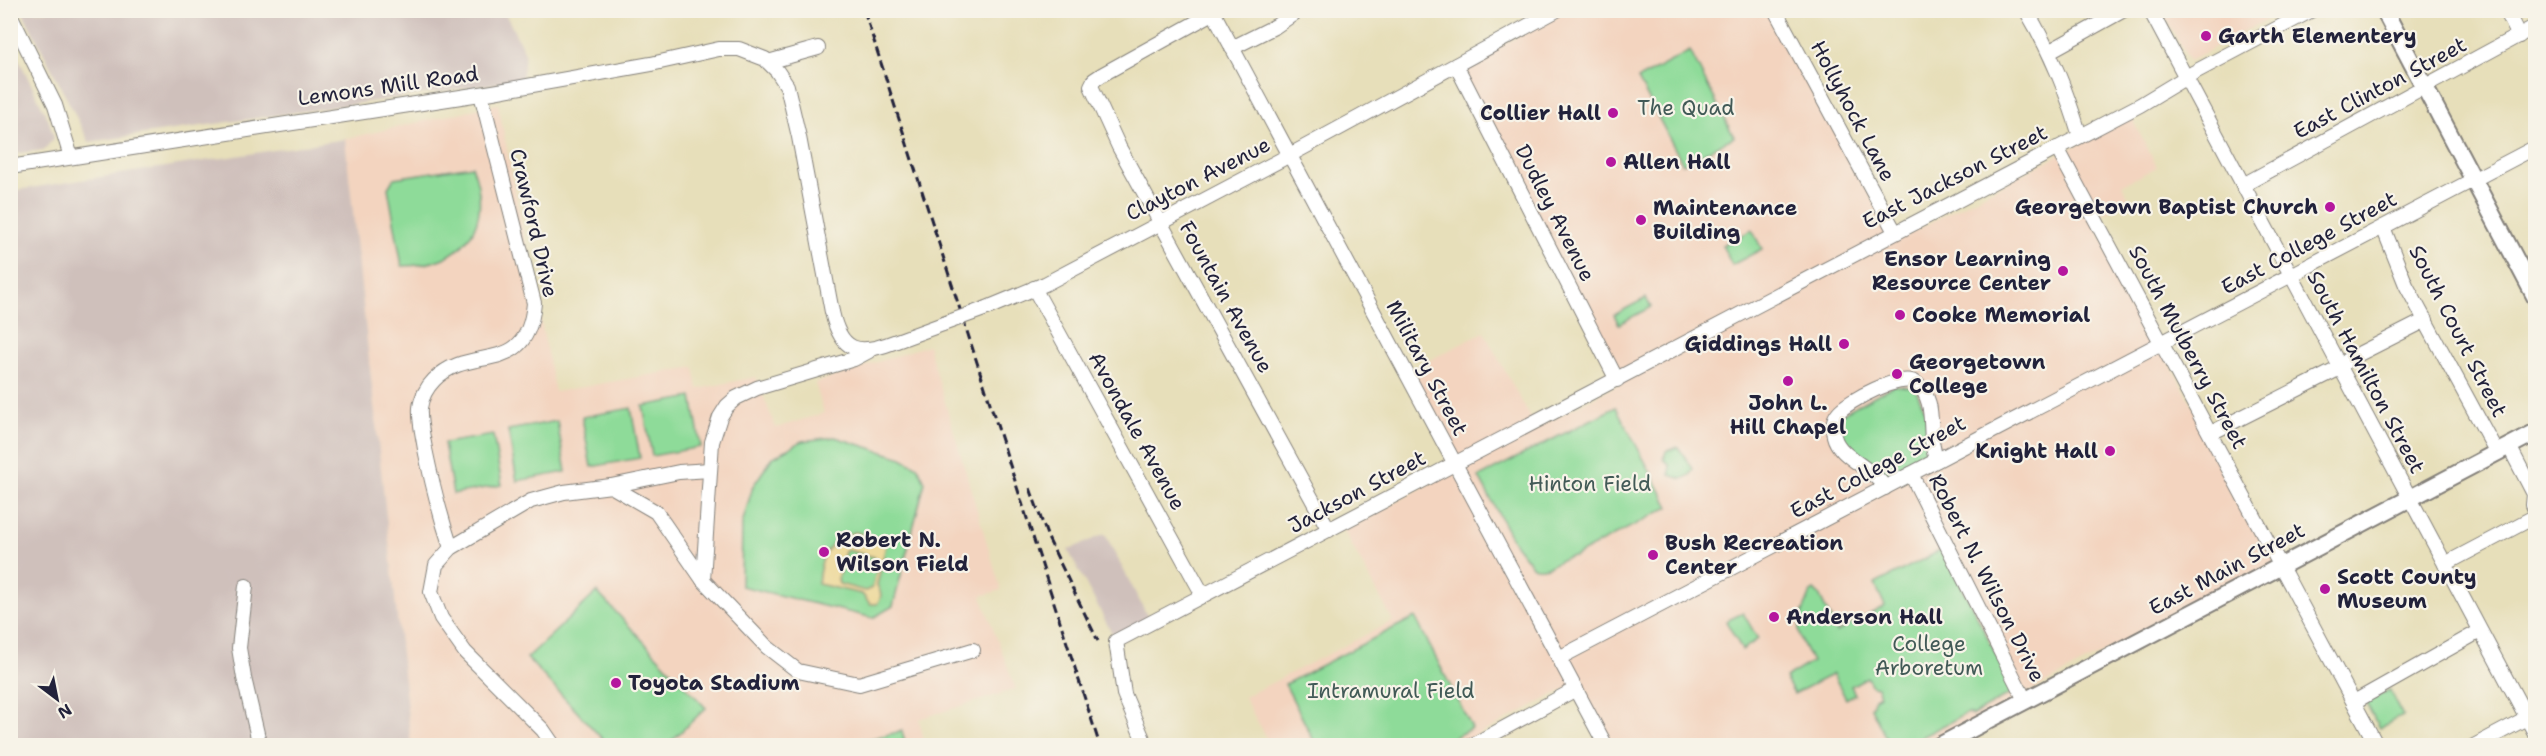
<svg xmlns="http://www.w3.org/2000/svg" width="2546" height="756" viewBox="0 0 2546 756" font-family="'Shantell Sans',sans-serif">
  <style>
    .built { fill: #f3d4bf }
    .industrial { fill: #cfc0bb }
    .green { fill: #8edb99; stroke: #587e6a; stroke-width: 1.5 }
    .sand { fill: #eeda9e; stroke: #887e6c; stroke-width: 1.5; fill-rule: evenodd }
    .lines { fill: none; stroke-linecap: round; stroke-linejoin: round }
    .minor-casing { stroke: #84807a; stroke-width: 16 }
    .major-casing { stroke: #84807a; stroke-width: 20 }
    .minor { stroke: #fff; stroke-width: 14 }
    .major { stroke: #fff; stroke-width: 16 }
    .rail { stroke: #22223b; stroke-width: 3; stroke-dasharray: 9 4.5; stroke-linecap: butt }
    .minor-bridge-casing { stroke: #84807a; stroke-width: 16; stroke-linecap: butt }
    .minor-bridge { stroke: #fff; stroke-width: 14 }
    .poi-dot { fill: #b5179e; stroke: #f7f3e8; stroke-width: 2 }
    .labels { text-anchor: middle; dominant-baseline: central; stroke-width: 4.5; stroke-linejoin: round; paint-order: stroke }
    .poi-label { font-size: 21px; font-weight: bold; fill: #22223b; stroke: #f7f3e8; text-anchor: start }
    .street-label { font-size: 21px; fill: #22223b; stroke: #f7f3e8 }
    .park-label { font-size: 21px; fill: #425a57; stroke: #f7f3e8 }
  </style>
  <rect width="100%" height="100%" fill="#f7f3e8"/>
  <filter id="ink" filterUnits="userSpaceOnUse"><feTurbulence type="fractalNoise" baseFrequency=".0167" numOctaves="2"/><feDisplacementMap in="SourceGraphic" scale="12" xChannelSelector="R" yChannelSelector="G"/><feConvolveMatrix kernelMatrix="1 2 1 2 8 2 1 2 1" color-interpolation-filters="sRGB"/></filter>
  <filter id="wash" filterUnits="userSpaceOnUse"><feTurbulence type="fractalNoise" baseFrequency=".008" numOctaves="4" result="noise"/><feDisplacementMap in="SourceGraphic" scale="24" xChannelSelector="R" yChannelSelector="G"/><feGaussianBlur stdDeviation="1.35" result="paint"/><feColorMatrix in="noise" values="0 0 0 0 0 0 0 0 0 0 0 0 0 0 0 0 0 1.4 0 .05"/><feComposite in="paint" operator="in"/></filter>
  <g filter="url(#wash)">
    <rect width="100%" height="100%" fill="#e7dfba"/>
    <g class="built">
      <polygon points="1566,11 1772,11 1895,241 2131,117 2157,167 2122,185 2130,200 2092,219 2277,561 1929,745 1611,745 1577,683 1458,745 1270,745 1244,697 1393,621 1344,531 1461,466 1411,370 1484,332 1536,428 1621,383 1459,68"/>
      <polygon points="2162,11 2283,11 2189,61"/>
      <polygon points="498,104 555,392 694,367 698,389 756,377 776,428 824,413 815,383 928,345 1001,590 981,596 1016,689 919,719 925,745 411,745 345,139"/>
    </g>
    <g class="industrial">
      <polygon points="22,11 504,11 525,53 522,80 89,142"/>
      <polygon points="10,41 49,121 54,138 44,150 11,154"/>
      <polygon points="345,139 411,745 11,746 11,191"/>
      <polygon points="1105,534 1151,623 1116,641 1068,550"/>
    </g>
    <g class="green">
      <polygon points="1690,51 1734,137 1683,164 1638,79"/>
      <path d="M472,166C495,224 464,266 402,266L388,188L394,178Z"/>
      <polygon points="1752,230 1762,249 1732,265 1722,245"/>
      <polygon points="1646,298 1651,307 1619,324 1614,315"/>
      <path d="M1894,385L1915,388L1927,414L1926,455L1886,476C1866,463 1825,442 1843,413Z"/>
      <polygon points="692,397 701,447 652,456 643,406"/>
      <path d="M1616,407L1669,507L1575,556C1559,556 1549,573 1533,567L1514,543L1479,477Z"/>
      <polygon points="631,408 640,458 591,467 582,417"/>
      <polygon points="557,421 566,472 517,481 508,430"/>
      <polygon points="493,435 502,485 453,494 444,443"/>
      <polygon points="835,437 902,458 918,467 925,482 893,606 873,618 741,586 742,524 753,486 772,458 802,441"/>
      <polygon points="1678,447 1693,469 1690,475 1682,479 1670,475 1670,466 1664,459 1666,451"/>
      <path d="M1943,549L2013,688L2012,693L1973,715L1967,713L1906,745L1890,746L1871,708L1875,698L1880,695L1877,687L1872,686L1867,677L1851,686L1855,694L1846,699L1833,674L1794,694L1785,678L1812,662C1793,625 1796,630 1811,592L1814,590L1819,595L1837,632L1885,606L1875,584Z"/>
      <polygon points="597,592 706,708 667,745 608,745 527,658"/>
      <polygon points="1743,613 1758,639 1742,650 1726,621"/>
      <polygon points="1415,617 1472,728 1439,745 1316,745 1285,684"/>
      <polygon points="2389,690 2403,716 2379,728 2366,702"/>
      <polygon points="902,731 906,745 846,745"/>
    </g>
    <path class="sand" d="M855,532L887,541L877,585C881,593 883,596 877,604H870L862,594L818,584C820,557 827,540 855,532ZM847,550L874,557L879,561L872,588L865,591L839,584L838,579L845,552Z"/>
  </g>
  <g filter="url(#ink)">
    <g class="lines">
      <defs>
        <g id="minor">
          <polyline points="1212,10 1606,746"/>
          <polyline points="1775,10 1895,232"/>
          <path d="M2026,10C2051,52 2066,90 2080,136"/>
          <polyline points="2150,10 2536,735"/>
          <polyline points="2506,10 2519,36"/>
          <polyline points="1213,13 1103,74 1094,80 1091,86 1119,147 1329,530"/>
          <polyline points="10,14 55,105 71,157"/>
          <polyline points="1232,48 1276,26 1299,10"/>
          <polyline points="2050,51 2124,10"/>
          <polyline points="768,62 818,48"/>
          <polyline points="1456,65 1617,380"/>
          <polyline points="2057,148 2377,746"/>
          <path d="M10,167L493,92L651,64L719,49H739L765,59L777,71L787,86L799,137L832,312C841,352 858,356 894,342C910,336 927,330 943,324"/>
          <polyline points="2243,185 2536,26"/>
          <polyline points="2383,227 2406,285 2497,453"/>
          <polyline points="1034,288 1203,595"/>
          <polyline points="987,308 1045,284 1288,156 1557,10"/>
          <polyline points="2211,433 2340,368 2347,360 2426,320"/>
          <polyline points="2509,446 2534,494 2533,505 2536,512"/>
          <polyline points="1911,474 2025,700"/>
          <polyline points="611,486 679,472 710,470"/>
          <path d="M1885,488C1873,467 1839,458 1834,436C1832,429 1833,419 1838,413C1847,401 1902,372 1916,383C1940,402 1925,436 1937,460"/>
          <path d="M451,548C440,515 432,483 425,449C423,436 419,421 420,408C421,398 427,387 434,380C471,342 527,380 534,303L481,94"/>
          <polyline points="2445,564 2536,516"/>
          <polyline points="703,580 712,442 720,417 727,406 736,398 757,388 854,359 869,351"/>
          <polyline points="246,586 239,648 244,678 260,746"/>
          <polyline points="1559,658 2536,147"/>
          <polyline points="2354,702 2480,631"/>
          <polyline points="554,746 543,730 465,652 441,618 431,592 436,565 451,548 531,501 564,492 611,486 656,512 703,580 767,647 798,671 859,684 973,650"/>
          <polyline points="1146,746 1124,694 1116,641 2140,105 2193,73 2312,10"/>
          <polyline points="1471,746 1576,689"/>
          <polyline points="2474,746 2536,713"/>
        </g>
        <g id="major">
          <polyline points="2384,10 2536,298"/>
          <polyline points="1939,746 2536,432"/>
        </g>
      </defs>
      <use href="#minor" class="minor-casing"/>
      <use href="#major" class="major-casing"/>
      <use href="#minor" class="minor"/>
      <use href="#major" class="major"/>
      <g class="rail">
        <polyline points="864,10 1100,746"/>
        <polyline points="1030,488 1048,538 1098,641"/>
      </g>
      <defs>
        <polyline id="minor-bridge" points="943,324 987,308"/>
      </defs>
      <use href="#minor-bridge" class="minor-bridge-casing"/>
      <use href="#minor-bridge" class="minor-bridge"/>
    </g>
  </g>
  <g class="poi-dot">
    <circle cx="2206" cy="36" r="6"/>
    <circle cx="1613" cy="113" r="6"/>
    <circle cx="1611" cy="162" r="6"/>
    <circle cx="2330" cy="207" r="6"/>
    <circle cx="1641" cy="220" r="6"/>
    <circle cx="2063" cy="271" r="6"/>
    <circle cx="1900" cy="315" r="6"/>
    <circle cx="1844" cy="344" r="6"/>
    <circle cx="1897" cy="374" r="6"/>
    <circle cx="1788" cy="381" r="6"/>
    <circle cx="2110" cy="451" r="6"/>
    <circle cx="824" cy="552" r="6"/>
    <circle cx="1653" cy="555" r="6"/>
    <circle cx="2325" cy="589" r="6"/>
    <circle cx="1774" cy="617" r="6"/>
    <circle cx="616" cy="683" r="6"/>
  </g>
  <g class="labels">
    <g class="poi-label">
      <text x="2218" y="36">Garth Elementery</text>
      <text x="1601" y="113" text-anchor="end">Collier Hall</text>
      <text x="1623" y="162">Allen Hall</text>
      <text x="2318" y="207" text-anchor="end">Georgetown Baptist Church</text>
      <text x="1653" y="208">Maintenance<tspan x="1653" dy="24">Building</tspan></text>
      <text x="2051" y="259" text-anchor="end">Ensor Learning<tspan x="2051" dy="24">Resource Center</tspan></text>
      <text x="1912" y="315">Cooke Memorial</text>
      <text x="1832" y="344" text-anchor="end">Giddings Hall</text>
      <text x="1909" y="362">Georgetown<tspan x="1909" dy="24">College</tspan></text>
      <text x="1788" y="403" text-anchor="middle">John L.<tspan x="1788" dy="24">Hill Chapel</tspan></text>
      <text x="2098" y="451" text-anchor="end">Knight Hall</text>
      <text x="836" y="540">Robert N.<tspan x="836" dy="24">Wilson Field</tspan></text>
      <text x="1665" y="543">Bush Recreation<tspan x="1665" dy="24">Center</tspan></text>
      <text x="2337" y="577">Scott County<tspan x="2337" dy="24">Museum</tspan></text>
      <text x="1786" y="617">Anderson Hall</text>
      <text x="628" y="683">Toyota Stadium</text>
    </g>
    <g class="street-label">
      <text transform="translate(388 86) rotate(-8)">Lemons Mill Road</text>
      <text transform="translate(2380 88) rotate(-28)">East Clinton Street</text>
      <text transform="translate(1853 111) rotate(62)">Hollyhock Lane</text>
      <text transform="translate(1955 177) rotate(-27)">East Jackson Street</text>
      <text transform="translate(1198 179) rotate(-27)">Clayton Avenue</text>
      <text transform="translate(1555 213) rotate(63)">Dudley Avenue</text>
      <text transform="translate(534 223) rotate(77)">Crawford Drive</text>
      <text transform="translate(2309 243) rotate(-28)">East College Street</text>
      <text transform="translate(1226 297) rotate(61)">Fountain Avenue</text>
      <text transform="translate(2458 331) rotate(63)">South Court Street</text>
      <text transform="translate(2188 347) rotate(62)">South Mulberry Street</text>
      <text transform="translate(1427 368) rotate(62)">Military Street</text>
      <text transform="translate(2366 372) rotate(62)">South Hamilton Street</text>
      <text transform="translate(1137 431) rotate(61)">Avondale Avenue</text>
      <text transform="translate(1878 467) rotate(-28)">East College Street</text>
      <text transform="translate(1357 492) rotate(-28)">Jackson Street</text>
      <text transform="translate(2227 569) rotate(-28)">East Main Street</text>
      <text transform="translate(1987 578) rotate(63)">Robert N. Wilson Drive</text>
    </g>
    <g class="park-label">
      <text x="1686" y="108">The Quad</text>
      <text x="1590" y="484">Hinton Field</text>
      <text x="1929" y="644">College<tspan x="1929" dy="24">Arboretum</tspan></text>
      <text x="1391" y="691">Intramural Field</text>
    </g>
  </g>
  <rect width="2546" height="756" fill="none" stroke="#f7f3e8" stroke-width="36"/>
  <g transform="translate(57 699) rotate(148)" stroke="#f7f3e8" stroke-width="4.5" paint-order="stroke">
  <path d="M0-4.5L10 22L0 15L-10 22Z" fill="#22223b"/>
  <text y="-9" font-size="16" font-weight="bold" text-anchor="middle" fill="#22223b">N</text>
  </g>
</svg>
